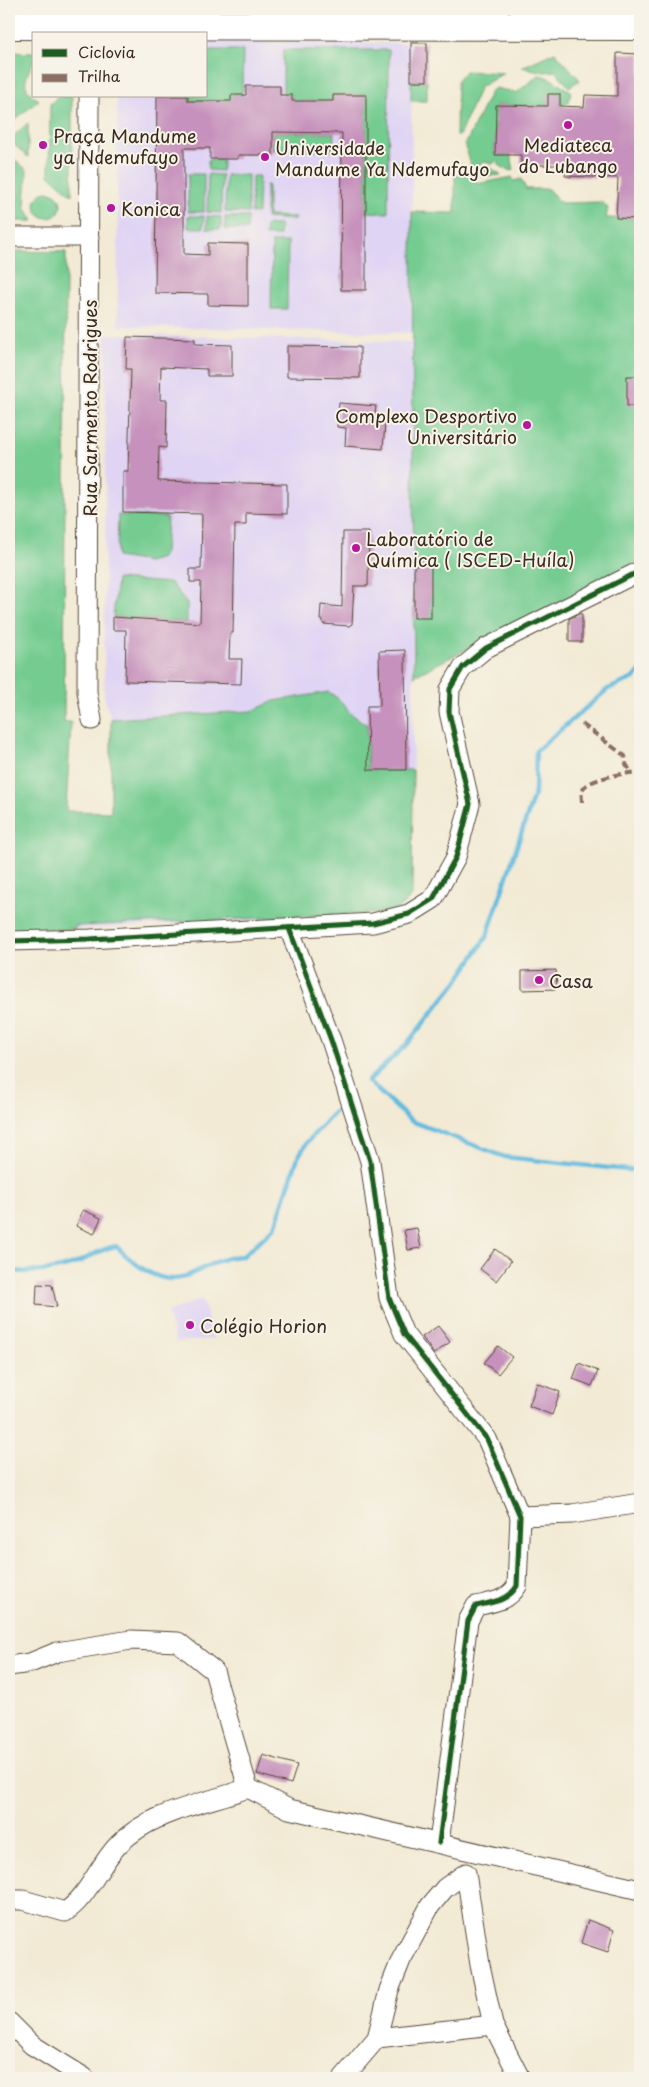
<svg xmlns="http://www.w3.org/2000/svg" width="649" height="2087" viewBox="0 0 649 2087" font-family="'Playpen Sans',sans-serif">
  <style>
    .built { fill: #e0d4f4 }
    .green { fill: #74cc91; stroke: #587b58 }
    .lines { fill: none; stroke-linecap: round; stroke-linejoin: round }
    .stream { stroke: #62bbdf; stroke-width: 4.5 }
    .building { fill: #c691bc }
    .minor-casing { stroke: #564739; stroke-width: 21 }
    .primary-casing { stroke: #564739; stroke-width: 30 }
    .minor { stroke: #fff; stroke-width: 19 }
    .primary { stroke: #fff; stroke-width: 28 }
    .quiet { stroke: #8d6e63; stroke-width: 4; stroke-dasharray: 8 4; stroke-linecap: butt }
    .cycleway-casing { stroke: #f7f3e8; stroke-width: 8 }
    .cycleway { stroke: #1b5e20; stroke-width: 5 }
    .poi-dot { fill: #b5179e; stroke: #f7f3e8; stroke-width: 2 }
    .labels { text-anchor: middle; dominant-baseline: central; stroke-width: 4; stroke-linejoin: round; paint-order: stroke }
    .poi-label { font-size: 18px; fill: #3b2a1e; stroke: #f7f3e8; text-anchor: start }
    .street-label { font-size: 18px; fill: #3b2a1e; stroke: #f7f3e8 }
  </style>
  <rect width="100%" height="100%" fill="#f7f3e8"/>
  <filter id="ink" filterUnits="userSpaceOnUse"><feTurbulence type="fractalNoise" baseFrequency=".02" numOctaves="2"/><feDisplacementMap in="SourceGraphic" scale="10" xChannelSelector="R" yChannelSelector="G"/><feConvolveMatrix kernelMatrix="1 2 1 2 8 2 1 2 1" color-interpolation-filters="sRGB"/></filter>
  <filter id="wash" filterUnits="userSpaceOnUse"><feTurbulence type="fractalNoise" baseFrequency=".0096" numOctaves="4" result="noise"/><feDisplacementMap in="SourceGraphic" scale="20" xChannelSelector="R" yChannelSelector="G"/><feGaussianBlur stdDeviation="1.12" result="paint"/><feColorMatrix in="noise" values="0 0 0 0 0 0 0 0 0 0 0 0 0 0 0 0 0 1.4 0 .05"/><feComposite in="paint" operator="in"/></filter>
  <g filter="url(#wash)">
    <rect width="100%" height="100%" fill="#f2ead4"/>
    <g class="built">
      <polygon points="206,42 411,43 413,333 118,326 117,96 206,96"/>
      <polygon points="106,334 413,342 414,507 412,896 407,903 301,918 75,929 74,811 111,812 111,719 104,696"/>
      <polygon points="202,1299 214,1339 176,1342 167,1312"/>
    </g>
    <g class="green">
      <polygon points="206,50 243,50 242,95 232,95 231,101 188,101 188,96 206,96"/>
      <polygon points="283,50 389,50 388,213 366,212 366,95 333,95 333,101 292,101 292,95 283,95"/>
      <path d="M9,52L34,53C34,73 12,83 39,100L9,125Z"/>
      <polygon points="555,52 580,80 569,87 556,71 544,72 522,67"/>
      <polygon points="465,71 504,73 480,87 459,136 456,136 457,81"/>
      <path d="M539,75C555,78 557,85 571,91L569,102L560,106V94H549L548,106L496,105L495,155H511L514,170L511,171L501,167L497,160L493,164L484,162L472,169L465,145L491,91L496,88L516,93Z"/>
      <rect x="411" y="81" width="16" height="20"/>
      <polygon points="59,96 72,96 72,195 49,175 50,104"/>
      <polygon points="28,123 28,157 9,140"/>
      <polygon points="273,132 334,133 333,151 273,150"/>
      <polygon points="9,155 27,170 25,207 33,221 9,221"/>
      <polygon points="208,160 223,160 222,171 208,170"/>
      <polygon points="488,166 501,175 482,177 478,172"/>
      <polygon points="472,172 477,184 512,177 514,181 521,179 526,189 548,189 561,203 602,202 608,208 606,218 640,219 640,561 414,676 412,212 455,213 455,176"/>
      <rect x="188" y="174" width="16" height="38"/>
      <polygon points="208,174 222,175 221,213 207,212"/>
      <polygon points="226,175 248,175 248,213 225,212"/>
      <polygon points="252,176 259,176 258,213 251,213"/>
      <polygon points="266,185 268,185 268,216 296,217 295,220 266,218"/>
      <circle cx="48" cy="205" r="13"/>
      <polygon points="188,216 204,216 203,228 188,228"/>
      <polygon points="207,216 221,217 221,229 207,229"/>
      <polygon points="225,217 248,217 247,230 225,229"/>
      <polygon points="266,225 280,225 279,236 265,236"/>
      <polygon points="272,242 288,242 287,309 271,309"/>
      <polygon points="9,251 66,252 64,722 71,722 66,811 111,812 111,719 252,711 274,701 329,692 340,700 350,713 367,725 368,770 413,770 412,896 398,909 381,913 75,926 75,929 9,930"/>
      <polygon points="118,515 167,517 165,552 162,558 148,562 117,557"/>
      <polygon points="117,579 171,583 187,604 187,622 113,617"/>
    </g>
    <g class="lines">
      <g class="stream">
        <polyline points="640,671 634,678 608,689 536,751 535,792 487,936 456,983 405,1046 368,1081 411,1121 505,1157 628,1170 640,1169"/>
        <path d="M9,1271C30,1273 54,1271 74,1264C90,1258 97,1250 116,1246C133,1263 159,1286 184,1277C205,1269 220,1256 243,1256L275,1227L298,1157L308,1141L339,1107"/>
      </g>
    </g>
    <g id="blocks">
      <g class="building">
        <rect x="411" y="43" width="16" height="38"/>
        <polygon points="617,53 640,54 640,219 616,218 618,178 565,176 566,165 521,165 521,155 495,155 496,105 548,106 548,94 560,94 560,106 584,107 585,95 617,96"/>
        <polygon points="246,86 280,86 280,95 292,95 292,101 333,101 333,95 366,95 366,290 341,290 342,133 273,132 273,155 238,155 238,159 210,159 210,148 184,148 184,254 208,255 208,243 248,244 248,306 208,305 208,294 155,293 157,96 188,96 188,101 231,101 231,95 246,95"/>
        <polygon points="127,337 195,339 195,344 232,345 232,376 207,376 207,369 161,367 160,400 167,400 166,448 159,447 158,481 287,484 287,514 246,513 246,525 235,525 233,633 230,633 229,659 242,659 241,684 125,681 126,630 113,630 113,617 200,623 201,582 190,582 190,569 201,569 202,514 123,512 123,471 128,471 131,369 126,369"/>
        <polygon points="287,346 360,347 360,378 287,377"/>
        <rect x="627" y="376" width="12" height="30"/>
        <polygon points="339,403 376,406 374,422 385,423 383,449 345,446 346,428 337,427"/>
        <polygon points="343,532 369,532 368,586 354,586 352,624 349,626 323,624 323,620 320,620 321,605 342,607"/>
        <rect x="414" y="565" width="17" height="53"/>
        <polygon points="579,614 582,614 582,642 569,642 569,619"/>
        <polygon points="405,650 406,770 368,770 367,706 380,706 379,651"/>
        <polygon points="556,970 557,989 522,990 522,971"/>
        <polygon points="83,1210 101,1218 94,1234 76,1226"/>
        <polygon points="417,1228 421,1248 408,1250 404,1230"/>
        <polygon points="495,1249 511,1261 496,1281 480,1269"/>
        <polygon points="37,1284 52,1285 57,1307 36,1305"/>
        <polygon points="438,1326 450,1342 434,1354 422,1337"/>
        <polygon points="498,1346 512,1357 498,1374 484,1363"/>
        <polygon points="579,1363 598,1371 592,1386 573,1379"/>
        <polygon points="537,1383 560,1392 552,1415 529,1406"/>
        <polygon points="263,1755 297,1765 291,1784 257,1774"/>
        <polygon points="588,1920 614,1930 608,1952 581,1943"/>
      </g>
    </g>
  </g>
  <g filter="url(#ink)">
    <use href="#blocks" fill-opacity="0" stroke="#564739" stroke-width="1"/>
    <g class="lines">
      <defs>
        <g id="minor">
          <polyline points="89,96 87,692 92,720"/>
          <polyline points="9,237 89,237"/>
          <path d="M289,928L331,1040L370,1161L389,1298L404,1334L487,1439L520,1516L517,1586C508,1601 493,1602 476,1606L468,1621L439,1843"/>
          <polyline points="9,941 90,939 373,923 409,914 433,899 456,857 470,804 449,712 450,689 463,667 486,648 640,571"/>
          <polyline points="520,1516 572,1514 640,1503"/>
          <polyline points="9,1666 30,1663 57,1652 131,1640 178,1642 214,1671 248,1788 289,1809 640,1890"/>
          <path d="M9,1900H23L65,1912C89,1896 99,1864 119,1844C153,1810 205,1804 248,1788"/>
          <polyline points="9,2022 32,2045 85,2078"/>
          <polyline points="377,2038 493,2025"/>
          <polyline points="343,2078 377,2038 389,1990 401,1960 430,1906 445,1888 466,1873 480,1965 493,2025 520,2078"/>
        </g>
        <polyline id="primary" points="9,25 640,26"/>
      </defs>
      <use href="#minor" class="minor-casing"/>
      <use href="#primary" class="primary-casing"/>
      <use href="#minor" class="minor"/>
      <use href="#primary" class="primary"/>
      <g class="quiet">
        <polyline points="582,724 625,756 626,764 631,772"/>
        <path d="M582,802C582,799 581,794 582,790C585,779 629,772 640,772"/>
      </g>
      <defs>
        <g id="cycleway">
          <path d="M289,928L331,1040L370,1161L389,1298L404,1334L487,1439L520,1516L517,1586C508,1601 493,1602 476,1606L468,1621L439,1843"/>
          <polyline points="9,941 90,939 373,923 409,914 433,899 456,857 470,804 449,712 450,689 463,667 486,648 640,571"/>
        </g>
      </defs>
      <use href="#cycleway" class="cycleway-casing"/>
      <use href="#cycleway" class="cycleway"/>
    </g>
  </g>
  <g class="poi-dot">
    <circle cx="568" cy="125" r="5"/>
    <circle cx="43" cy="145" r="5"/>
    <circle cx="265" cy="157" r="5"/>
    <circle cx="111" cy="208" r="5"/>
    <circle cx="527" cy="425" r="5"/>
    <circle cx="356" cy="548" r="5"/>
    <circle cx="539" cy="980" r="5"/>
    <circle cx="190" cy="1325" r="5"/>
  </g>
  <g class="labels">
    <g class="poi-label">
      <text x="53" y="135">Praça Mandume<tspan x="53" dy="21">ya Ndemufayo</tspan></text>
      <text x="568" y="144" text-anchor="middle">Mediateca<tspan x="568" dy="21">do Lubango</tspan></text>
      <text x="275" y="147">Universidade<tspan x="275" dy="21">Mandume Ya Ndemufayo</tspan></text>
      <text x="121" y="208">Konica</text>
      <text x="517" y="415" text-anchor="end">Complexo Desportivo<tspan x="517" dy="21">Universitário</tspan></text>
      <text x="366" y="538">Laboratório de<tspan x="366" dy="21">Química ( ISCED-Huíla)</tspan></text>
      <text x="549" y="980">Casa</text>
      <text x="200" y="1325">Colégio Horion</text>
    </g>
    <g class="street-label">
      <text transform="translate(89 408) rotate(-90)">Rua Sarmento Rodrigues</text>
    </g>
  </g>
  <rect width="649" height="2087" fill="none" stroke="#f7f3e8" stroke-width="30"/>
  <rect x="32" y="32" width="175" height="65" fill="#f7f3e8" stroke="#aca397"/>
  <rect x="42" y="49" width="25" height="8" fill="#1b5e20" stroke="#aca397"/>
  <text x="78" y="58" font-size="15" fill="#3b2a1e">Ciclovia</text>
  <rect x="42" y="74" width="25" height="8" fill="#8d6e63" stroke="#aca397"/>
  <text x="78" y="82" font-size="15" fill="#3b2a1e">Trilha</text>
</svg>
